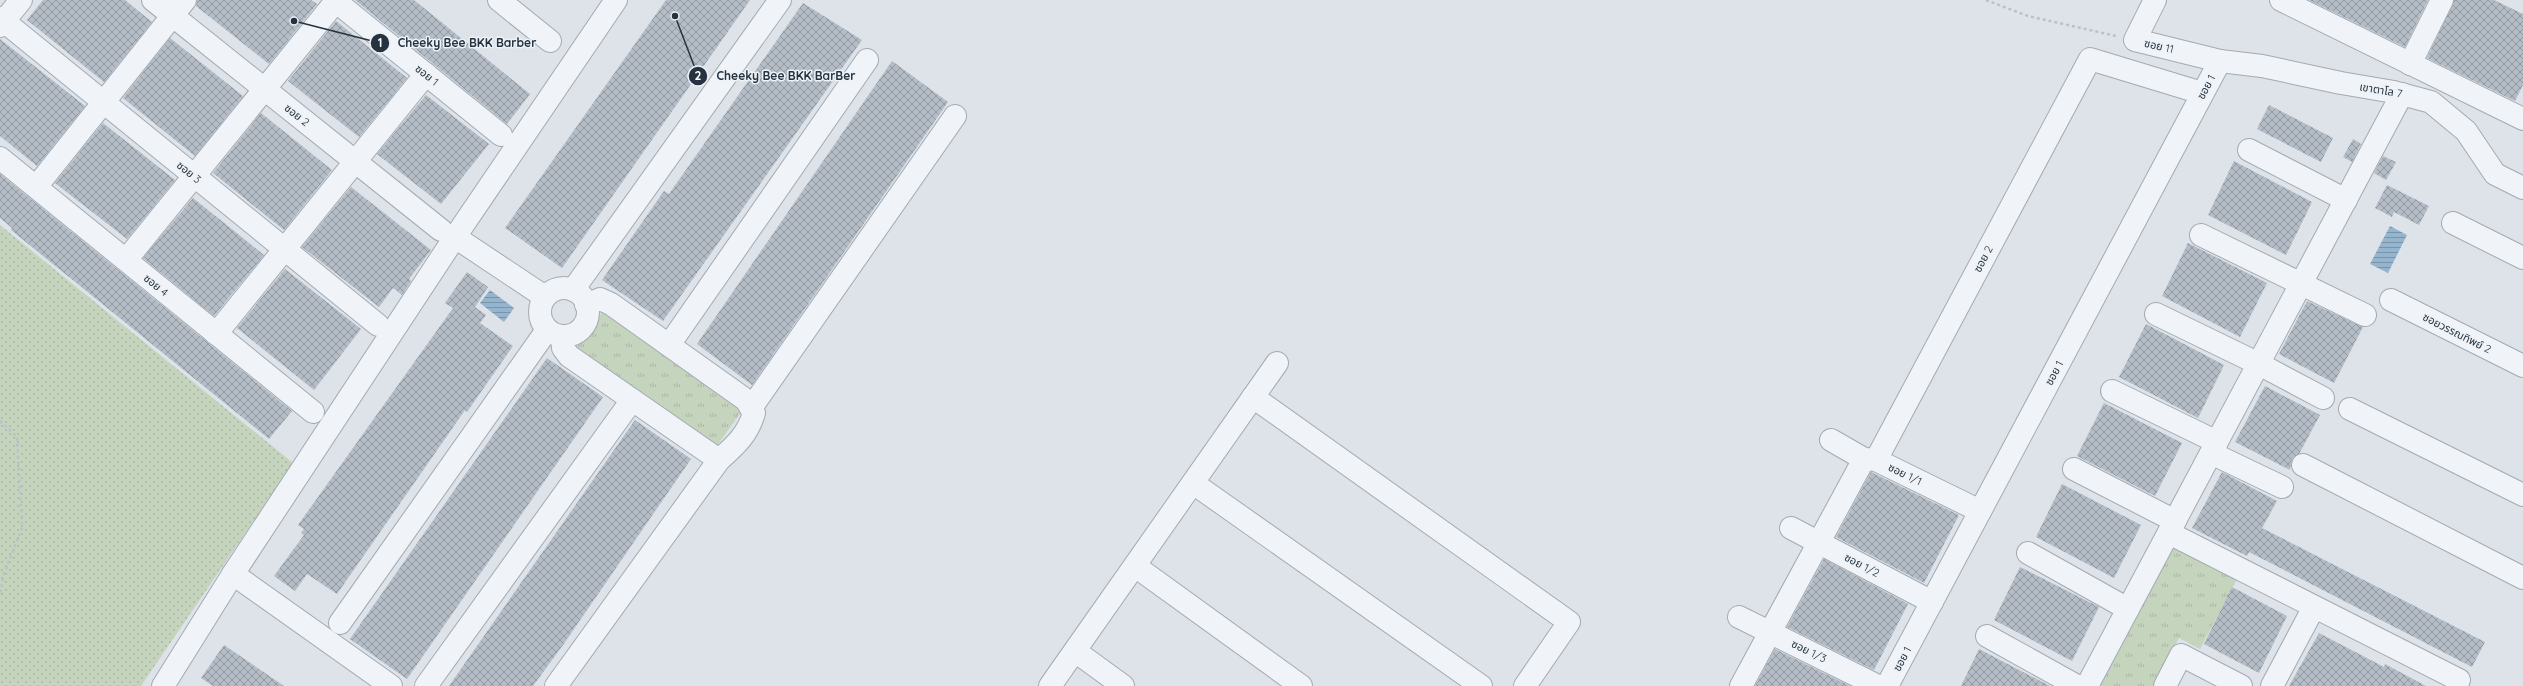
<svg xmlns="http://www.w3.org/2000/svg" width="2523" height="686" viewBox="0 0 2523 686" font-family="Quicksand,'Noto Sans Thai',sans-serif">
  <style>
    .grass { fill: url(#grass-dots) }
    .park { fill: url(#park-tufts) }
    .water { fill: url(#water-rules) }
    .building { fill: url(#building-cross-hatch) }
    .lines { fill: none; stroke-linecap: round; stroke-linejoin: round }
    .minor-casing { stroke: #a2aab3; stroke-width: 24 }
    .path { stroke: #bbc1c8; stroke-width: 2.5; stroke-dasharray: 3 3; stroke-linecap: butt }
    .minor { stroke: #f0f3f7; stroke-width: 22 }
    .labels { text-anchor: middle; dominant-baseline: central; stroke-width: 3; stroke-linejoin: round; paint-order: stroke }
    .street-label { font-size: 11px; fill: #253241; stroke: #edf2f6 }
    .leader { fill: none; stroke: #253241; stroke-width: 1.5 }
    .callout-dot { fill: #253241; stroke: #edf2f6; stroke-width: 1.5 }
    .mark-label { font-size: 12px; text-anchor: middle; font-weight: bold; fill: #fff }
    .callout-label { font-size: 12px; text-anchor: middle; font-weight: bold; fill: #253241; stroke: #edf2f6; stroke-width: 3; stroke-linejoin: round; paint-order: stroke }
  </style>
  <defs>
    <pattern id="grass-dots" width="8" height="8" patternUnits="userSpaceOnUse"><rect width="8" height="8" fill="#c5d4bd"/><path d="M2 2h.1M6 6h.1" fill="none" stroke="#a9b6a4" stroke-width="1.8" stroke-linecap="round"/></pattern>
    <pattern id="park-tufts" width="24" height="20" patternUnits="userSpaceOnUse"><rect width="24" height="20" fill="#c5d4bd"/><path d="M3 7l-1-3M5 7V3M7 7l1-3M15 17l-1-3M17 17v-4M19 17l1-3" fill="none" stroke="#a9b6a4"/></pattern>
    <pattern id="water-rules" width="6" height="5" patternUnits="userSpaceOnUse"><rect width="6" height="5" fill="#94b5cd"/><path d="M0 2.5h6" fill="none" stroke="#7994a8"/></pattern>
    <pattern id="building-cross-hatch" width="8" height="8" patternUnits="userSpaceOnUse"><rect width="8" height="8" fill="#b4bcc6"/><path d="M0 0l8 8M0 8l8-8" fill="none" stroke="#9299a2"/></pattern>
  </defs>
  <rect width="100%" height="100%" fill="#dde3e9"/>
  <polygon class="grass" points="0,225 293,463 141,686 0,686"/>
  <g class="park">
    <polygon points="603,311 742,411 716,447 577,347"/>
    <polygon points="2173,545 2237,579 2200,649 2179,638 2153,686 2097,686"/>
  </g>
  <g class="water">
    <polygon points="2390,226 2407,235 2388,273 2370,264"/>
    <polygon points="490,290 514,308 504,322 480,303"/>
  </g>
  <g class="building">
    <polygon points="43,0 125,0 152,22 104,82 27,20"/>
    <polygon points="197,0 311,0 317,4 269,64 196,6"/>
    <polygon points="355,0 414,0 530,94 507,124"/>
    <polygon points="666,0 750,0 562,268 505,228"/>
    <polygon points="2309,0 2428,0 2405,47"/>
    <polygon points="2454,0 2494,0 2523,14 2523,85 2515,101 2427,58"/>
    <polygon points="803,3 862,40 663,321 602,280 664,191 669,194"/>
    <polygon points="336,21 407,78 359,137 288,81"/>
    <polygon points="170,38 243,96 195,156 123,98"/>
    <polygon points="0,39 85,106 37,166 0,136"/>
    <polygon points="892,61 948,102 752,385 697,344"/>
    <polygon points="426,95 489,144 441,204 377,154"/>
    <polygon points="2269,105 2333,138 2321,162 2257,129"/>
    <polygon points="261,113 332,170 284,230 213,173"/>
    <polygon points="103,123 175,180 127,239 55,183"/>
    <polygon points="2353,139 2361,144 2352,162 2343,157"/>
    <polygon points="2383,156 2396,162 2386,180 2374,173"/>
    <polygon points="2234,161 2312,202 2286,255 2208,215"/>
    <polygon points="0,174 292,411 269,439 11,230 12,228 0,218"/>
    <polygon points="2387,185 2429,206 2419,225 2394,212 2392,217 2375,208"/>
    <polygon points="351,187 431,250 409,279 411,281 402,295 393,288 379,307 302,247"/>
    <polygon points="193,198 264,255 214,316 143,258"/>
    <polygon points="2188,243 2267,283 2240,337 2162,296"/>
    <polygon points="285,269 361,329 314,390 237,328"/>
    <polygon points="467,272 488,287 475,307 486,315 480,323 513,346 467,412 465,410 337,594 307,574 295,591 274,576 304,535 301,533 304,529 298,525 453,308 445,303"/>
    <polygon points="2307,301 2363,327 2334,383 2279,354"/>
    <polygon points="2146,324 2224,365 2198,418 2119,377"/>
    <polygon points="547,358 603,397 407,679 350,639"/>
    <polygon points="2265,386 2320,415 2299,454 2292,459 2290,470 2235,442"/>
    <polygon points="2104,403 2182,443 2155,496 2077,456"/>
    <polygon points="635,420 691,459 563,645 533,686 449,686"/>
    <polygon points="1871,472 1959,515 1924,583 1836,537"/>
    <polygon points="2222,472 2277,501 2262,528 2485,642 2472,667 2249,552 2247,556 2192,528"/>
    <polygon points="2062,484 2141,525 2114,578 2036,537"/>
    <polygon points="1824,559 1908,604 1874,670 1787,627"/>
    <polygon points="2020,567 2099,607 2072,661 1994,620"/>
    <polygon points="2232,587 2287,616 2259,673 2204,644"/>
    <polygon points="2319,633 2384,667 2385,664 2426,686 2289,686"/>
    <polygon points="224,645 284,686 213,686 201,678"/>
    <polygon points="1775,649 1850,686 1755,686"/>
    <polygon points="1979,649 2050,686 1961,686"/>
  </g>
  <g class="lines">
    <defs>
      <g id="minor">
        <polyline points="153,0 441,230"/>
        <polyline points="334,0 501,135"/>
        <polyline points="499,0 550,41"/>
        <polyline points="2155,0 2135,40 2220,61 2262,66 2341,83 2394,92 2431,102 2466,131 2495,174 2523,188"/>
        <polyline points="2281,0 2523,119"/>
        <polyline points="0,18 378,325"/>
        <polyline points="0,26 21,0"/>
        <polyline points="2410,64 2442,0"/>
        <polyline points="2249,150 2346,200"/>
        <polyline points="0,158 313,412"/>
        <polyline points="36,187 185,0"/>
        <polyline points="2453,223 2523,258"/>
        <polyline points="2201,235 2365,315"/>
        <polyline points="455,237 545,297"/>
        <polyline points="126,260 336,1"/>
        <circle cx="564" cy="312" r="24"/>
        <polyline points="573,290 780,0"/>
        <polyline points="2391,300 2523,366"/>
        <polyline points="2156,314 2259,364 2323,398"/>
        <polyline points="216,334 426,74"/>
        <polyline points="562,336 563,348 569,356 719,460"/>
        <polyline points="669,345 867,60"/>
        <polyline points="2112,391 2217,442"/>
        <polyline points="1253,397 1569,622 1525,686"/>
        <polyline points="751,408 955,116"/>
        <polyline points="2350,409 2523,495"/>
        <polyline points="1831,440 1864,459 1876,460 1980,511"/>
        <polyline points="2211,453 2282,487"/>
        <polyline points="1876,460 2090,59 2202,93"/>
        <polyline points="2303,465 2523,578"/>
        <polyline points="2074,469 2175,521"/>
        <polyline points="1193,483 1481,686"/>
        <polyline points="1791,528 1932,602"/>
        <polyline points="2169,533 2459,680"/>
        <polyline points="2028,553 2128,609"/>
        <polyline points="1135,566 1301,686"/>
        <polyline points="233,574 391,686"/>
        <polyline points="1739,617 1878,686"/>
        <polyline points="340,623 547,330"/>
        <polyline points="1987,636 2077,686"/>
        <polyline points="1075,651 1123,686"/>
        <polyline points="163,686 233,574 455,237 616,0"/>
        <polyline points="426,686 632,400"/>
        <path d="M556,686L719,460C735,446 748,434 754,413L746,400L611,304L600,299L586,305"/>
        <polyline points="1050,686 1277,363"/>
        <polyline points="1741,686 1864,459"/>
        <polyline points="1887,686 2220,61"/>
        <polyline points="2087,686 2402,94"/>
        <polyline points="2165,686 2181,655 2241,686"/>
        <polyline points="2272,686 2314,607"/>
      </g>
    </defs>
    <use href="#minor" class="minor-casing"/>
    <g class="path">
      <polyline points="1986,0 2028,16 2116,36"/>
      <polyline points="0,421 17,437 22,528 4,574 0,594"/>
    </g>
    <use href="#minor" class="minor"/>
  </g>
  <g class="labels">
    <g class="street-label">
      <text transform="translate(2159 46) rotate(13)">ซอย 11</text>
      <text transform="translate(427 75) rotate(39)">ซอย 1</text>
      <text transform="translate(2206 87) rotate(-62)">ซอย 1</text>
      <text transform="translate(2381 90) rotate(10)">เขาตาโล 7</text>
      <text transform="translate(297 115) rotate(39)">ซอย 2</text>
      <text transform="translate(189 172) rotate(39)">ซอย 3</text>
      <text transform="translate(1983 259) rotate(-62)">ซอย 2</text>
      <text transform="translate(156 285) rotate(39)">ซอย 4</text>
      <text transform="translate(2457 333) rotate(27)">ซอยวรรณทิพย์ 2</text>
      <text transform="translate(2054 373) rotate(-62)">ซอย 1</text>
      <text transform="translate(1905 474) rotate(26)">ซอย 1/1</text>
      <text transform="translate(1862 565) rotate(28)">ซอย 1/2</text>
      <text transform="translate(1809 651) rotate(26)">ซอย 1/3</text>
      <text transform="translate(1902 659) rotate(-62)">ซอย 1</text>
    </g>
  </g>
  <path class="leader" d="M294 21L380 43M675 16L698 76"/>
  <g class="callout-dot">
    <circle cx="294" cy="21" r="4"/>
    <circle cx="675" cy="16" r="4"/>
    <circle cx="380" cy="43" r="10"/>
    <circle cx="698" cy="76" r="10"/>
  </g>
  <g class="mark-label">
    <text x="380" y="47">1</text>
    <text x="698" y="80">2</text>
  </g>
  <g class="callout-label">
    <text x="467" y="47">Cheeky Bee BKK Barber</text>
    <text x="786" y="80">Cheeky Bee BKK BarBer</text>
  </g>
</svg>
